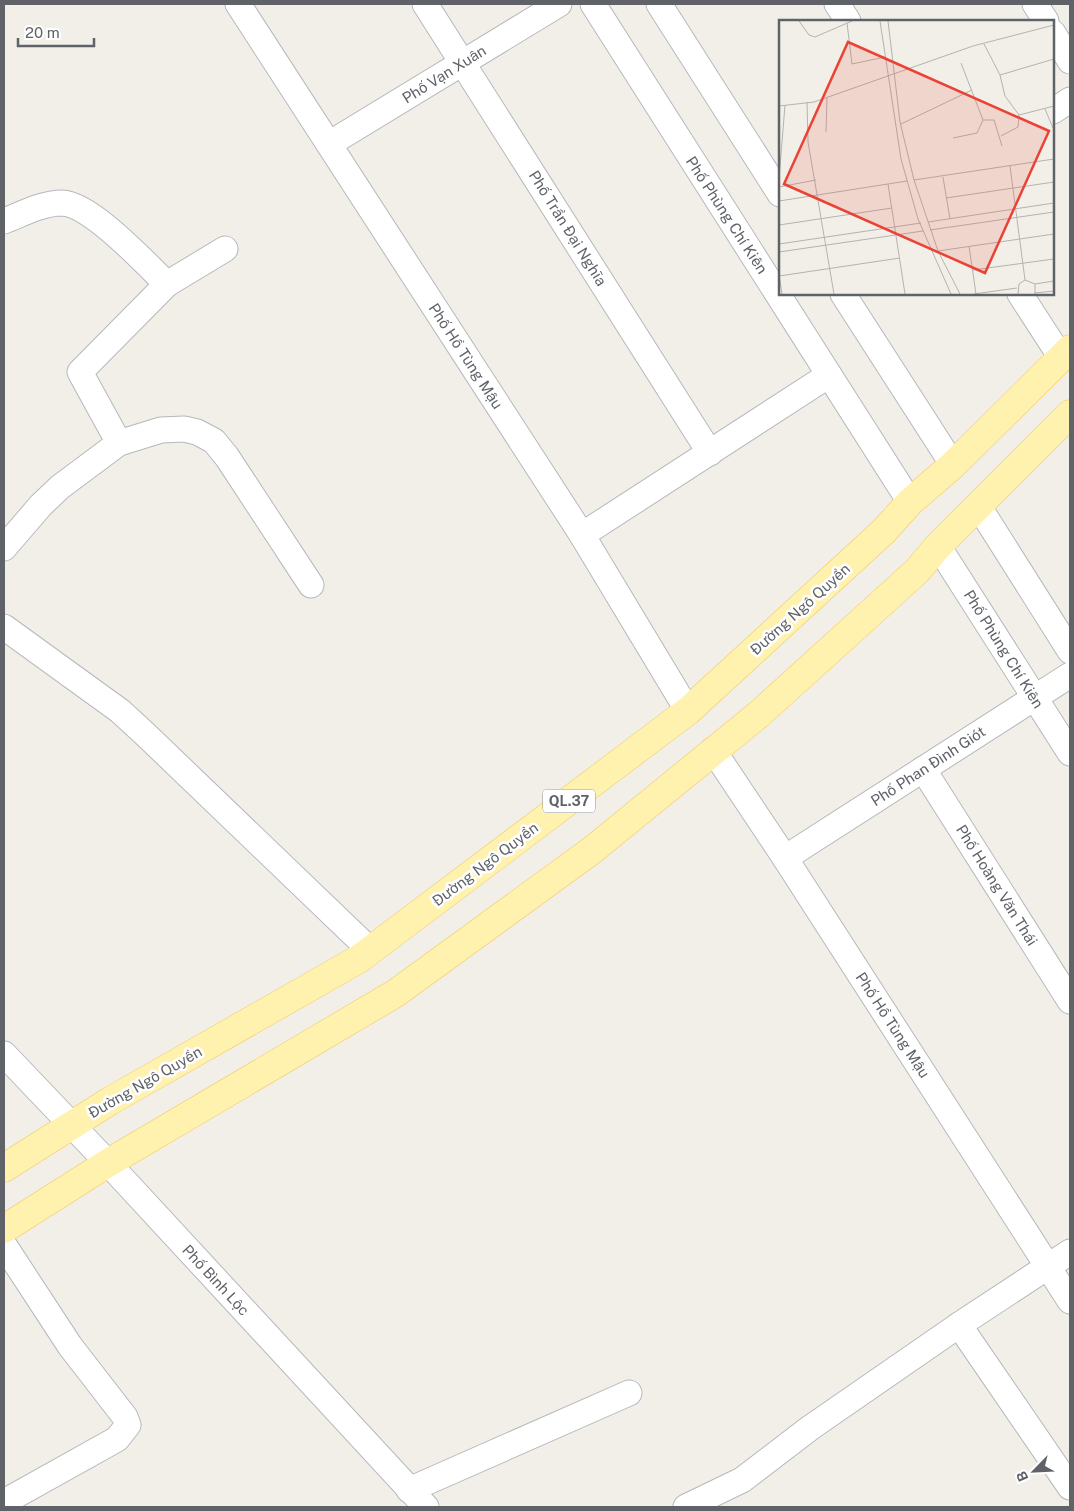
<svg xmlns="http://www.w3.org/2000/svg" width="1074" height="1511" viewBox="0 0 1074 1511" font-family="'Public Sans',sans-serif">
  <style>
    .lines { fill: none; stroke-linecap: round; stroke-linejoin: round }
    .street-casing { stroke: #b5b8bc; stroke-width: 27 }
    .primary-casing { stroke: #f2c960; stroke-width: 29 }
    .street { stroke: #fff; stroke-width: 25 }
    .primary { stroke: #fff2af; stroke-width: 28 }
    .labels { text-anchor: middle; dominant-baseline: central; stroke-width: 5; stroke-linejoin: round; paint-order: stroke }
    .shield { fill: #fff; stroke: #8f9295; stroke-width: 1 }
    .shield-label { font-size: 14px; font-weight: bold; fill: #5f6368 }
    .street-label { font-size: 15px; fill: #5f6368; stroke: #fff }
    .inset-road { fill: none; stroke: #b3b3b1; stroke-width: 1 }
    .view { fill: #ea4335; fill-opacity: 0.15; stroke: #ea4335; stroke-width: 2.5 }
    .inset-edge { fill: none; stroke: #5f6368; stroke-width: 2.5 }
  </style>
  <rect width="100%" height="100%" fill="#f1efe8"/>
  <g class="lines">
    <defs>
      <g id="street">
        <polyline points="238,4 582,535 688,711"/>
        <polyline points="425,4 710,453"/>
        <polyline points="593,4 910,502"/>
        <polyline points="659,4 780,194"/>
        <polyline points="837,4 848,21"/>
        <polyline points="1035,4 1046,21"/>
        <polyline points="1053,33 1070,61"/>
        <polyline points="1053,111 1070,100"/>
        <polyline points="329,144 559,4"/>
        <path d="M4,221C22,214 42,203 62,203C91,204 145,263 167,284"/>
        <polyline points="843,294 953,465"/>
        <polyline points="1020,294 1062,359"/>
        <polyline points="119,443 80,372 167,284 225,249"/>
        <polyline points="979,507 1070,651"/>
        <polyline points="582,535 829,375"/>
        <polyline points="938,546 1070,753"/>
        <polyline points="4,548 41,505 60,487 119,443 161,430 184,429 197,432 214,441 227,457 311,585"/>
        <polyline points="4,627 120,711 145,734 370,950"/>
        <polyline points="713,750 785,858 1070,1301"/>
        <polyline points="923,769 1070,1001"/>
        <polyline points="785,858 1070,675"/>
        <polyline points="4,1054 108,1163 426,1507"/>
        <polyline points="4,1245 70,1346 125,1417 128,1425 117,1439 4,1502"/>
        <polyline points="959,1325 1070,1487"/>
        <polyline points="409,1490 629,1393"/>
        <polyline points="686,1507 742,1480 810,1428 959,1325 1070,1252"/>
      </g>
      <g id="primary">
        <polyline points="4,1168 110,1101 359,959 688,711 884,531 910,502 953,465 1070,349"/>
        <polyline points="4,1229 108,1163 396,993 591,851 758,715 917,571 938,546 1070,414"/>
      </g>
    </defs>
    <use href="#street" class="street-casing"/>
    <use href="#primary" class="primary-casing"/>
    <use href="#street" class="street"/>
    <use href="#primary" class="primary"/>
  </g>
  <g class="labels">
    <rect class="shield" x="543" y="789.5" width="52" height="23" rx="4"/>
    <g class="shield-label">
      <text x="569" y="801">QL.37</text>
    </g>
    <g class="street-label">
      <text transform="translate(444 74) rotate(-32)">Phố Vạn Xuân</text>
      <text transform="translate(727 215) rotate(57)">Phố Phùng Chí Kiên</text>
      <text transform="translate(568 228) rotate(58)">Phố Trần Đại Nghĩa</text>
      <text transform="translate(466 356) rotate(57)">Phố Hồ Tùng Mậu</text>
      <text transform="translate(800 609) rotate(-42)">Đường Ngô Quyền</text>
      <text transform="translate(1004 649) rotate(58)">Phố Phùng Chí Kiên</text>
      <text transform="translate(928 766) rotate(-33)">Phố Phan Đình Giót</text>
      <text transform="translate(485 864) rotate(-37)">Đường Ngô Quyền</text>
      <text transform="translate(997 885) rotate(58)">Phố Hoàng Văn Thái</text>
      <text transform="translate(893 1025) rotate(57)">Phố Hồ Tùng Mậu</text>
      <text transform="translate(145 1082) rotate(-30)">Đường Ngô Quyền</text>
      <text transform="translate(216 1280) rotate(47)">Phố Bình Lộc</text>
    </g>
  </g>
  <g transform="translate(779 20)">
    <rect width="275" height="275" fill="#f1efe8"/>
    <path class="inset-road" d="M20,1L30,15L36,17L73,1M101,1L122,139L139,199L172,274M109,1L121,102L135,160L159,231L181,274M68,3L73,44L106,37M205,24L221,55L226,76L240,95L239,107L222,116M221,55L275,39M28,82L29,122L55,274M0,86L35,82L194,26L275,5M266,89L274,108M240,95L275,86M204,100H215L223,126M122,104L193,70M47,112L48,77M174,118L198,113L204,100L182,43M231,146L246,260M164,157L171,199M0,159L6,85M135,160L275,139M109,164L126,274M0,167L37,160M167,178L275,162M0,181L128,161M149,202L275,183M0,205L113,188M151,210L275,192M0,224L142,203M190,226L197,274M159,231L275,214M0,232L144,211M194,250L275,239M0,254L3,274M0,256L121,238M256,264L275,261M256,273L275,271M195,274L238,268M239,274L240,264L246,260L256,264V274"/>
    <path class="view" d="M69,22L270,111L206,253L5,164Z"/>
    <rect width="275" height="275" class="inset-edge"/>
  </g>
  <rect width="1074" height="1511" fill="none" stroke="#5f6368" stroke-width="10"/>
  <g transform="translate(1034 1471) rotate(246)" stroke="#ffffff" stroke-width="4" paint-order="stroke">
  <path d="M0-4L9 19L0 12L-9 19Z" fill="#5f6368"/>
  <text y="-8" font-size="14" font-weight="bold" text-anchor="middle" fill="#5f6368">B</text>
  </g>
  <path d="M18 38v8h76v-8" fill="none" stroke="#5f6368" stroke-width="2.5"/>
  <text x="25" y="38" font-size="15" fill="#5f6368" stroke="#ffffff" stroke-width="4" paint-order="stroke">20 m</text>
</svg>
